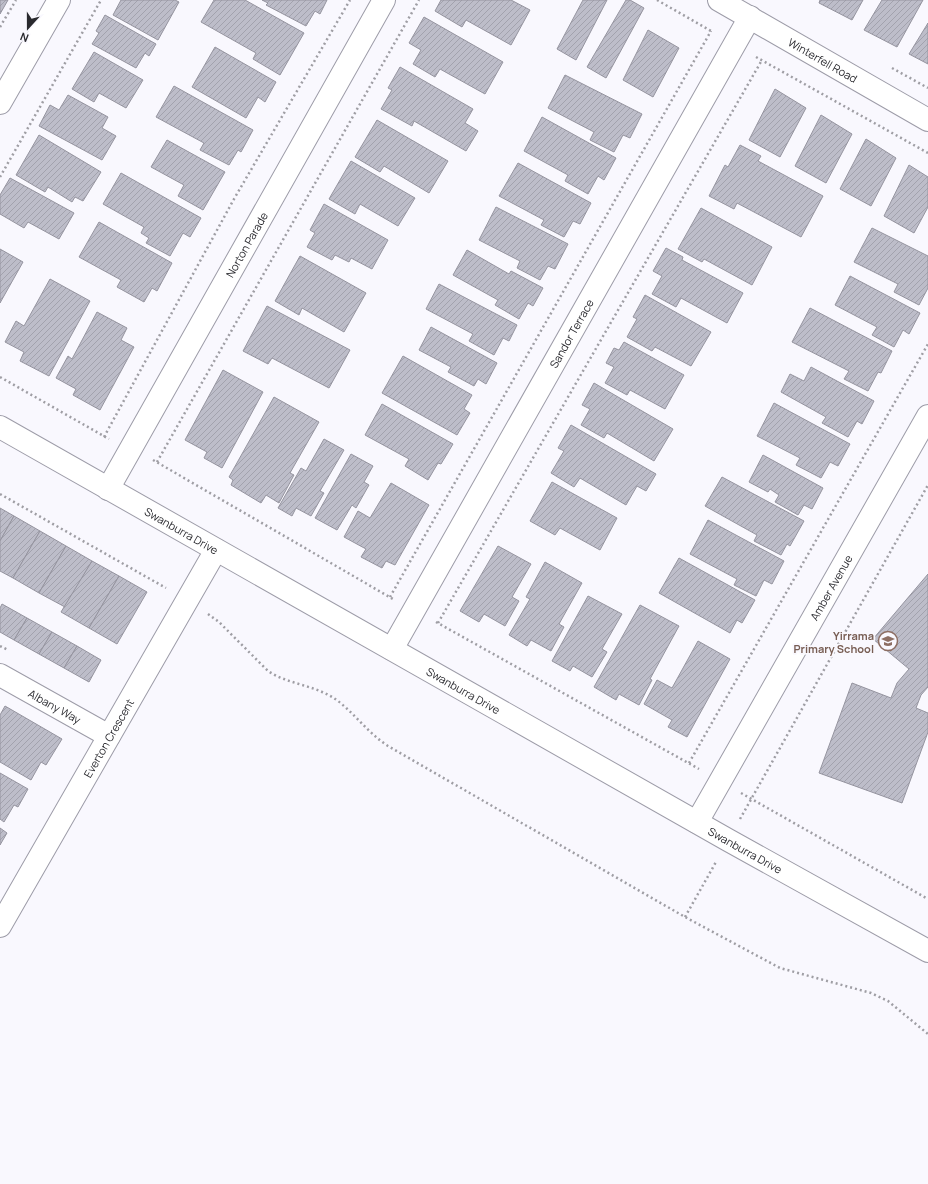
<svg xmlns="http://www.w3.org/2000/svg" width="928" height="1184" viewBox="0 0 928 1184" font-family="Manrope,sans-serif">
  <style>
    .building { fill: url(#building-hatch); stroke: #95949f }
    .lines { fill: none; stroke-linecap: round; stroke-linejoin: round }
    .minor-casing { stroke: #9d9ca8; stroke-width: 24 }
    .tertiary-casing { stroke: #9d9ca8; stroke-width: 24 }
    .path { stroke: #9f9ea4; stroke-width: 2.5; stroke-dasharray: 2 3; stroke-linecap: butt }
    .minor { stroke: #fff; stroke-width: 22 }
    .tertiary { stroke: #fff; stroke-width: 22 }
    .labels { text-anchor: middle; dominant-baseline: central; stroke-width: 3.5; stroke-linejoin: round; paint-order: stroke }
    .street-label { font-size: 11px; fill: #29292e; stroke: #f9f8fe }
    .education-label { font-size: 11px; font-weight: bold; fill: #785e54; stroke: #f9f8fe; text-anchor: end }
  </style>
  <defs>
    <pattern id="building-hatch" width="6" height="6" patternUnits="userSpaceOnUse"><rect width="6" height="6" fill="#bdbdc9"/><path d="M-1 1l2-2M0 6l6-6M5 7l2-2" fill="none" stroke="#a2a2ad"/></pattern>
  </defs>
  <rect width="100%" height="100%" fill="#f9f8fe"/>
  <g class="building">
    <polygon points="0,0 8,0 0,14"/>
    <polygon points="121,0 175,0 179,2 158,40 113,15"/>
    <polygon points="214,0 245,0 304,33 280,75 253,59 256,53 201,22"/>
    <polygon points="262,0 327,0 320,14 315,11 306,26 266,5 268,3"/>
    <polygon points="441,0 511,0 530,10 511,45 466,20 462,27 435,11"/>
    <polygon points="583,0 607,0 576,60 557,49"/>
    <polygon points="626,0 630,0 644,8 606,78 587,67"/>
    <polygon points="820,0 863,0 852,20 819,3"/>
    <polygon points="882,0 923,0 897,47 864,30"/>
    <polygon points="105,15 156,44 149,56 145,53 136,68 92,44 99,33 96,31"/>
    <polygon points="424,17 503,62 485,94 440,69 435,77 413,64 421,50 409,43"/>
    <polygon points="928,23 928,64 909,54"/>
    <polygon points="648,30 679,48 653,97 623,80"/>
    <polygon points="215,47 276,82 265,102 258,97 246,118 192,87"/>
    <polygon points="94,52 143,80 126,108 99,93 94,102 72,89"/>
    <polygon points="400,67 473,109 465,123 478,131 466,151 414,121 412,126 381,109 392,90 388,88"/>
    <polygon points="565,75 642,114 630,138 623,135 614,152 590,140 594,132 548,108"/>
    <polygon points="174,86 253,130 241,152 238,150 229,165 200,150 204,143 156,117"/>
    <polygon points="775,89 806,108 780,157 749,140"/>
    <polygon points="68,95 108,117 102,128 116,136 102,160 39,126 50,105 59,110"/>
    <polygon points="821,115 852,134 826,183 795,166"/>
    <polygon points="542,117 616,158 604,180 598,176 588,194 565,181 568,175 524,151"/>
    <polygon points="377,120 448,161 429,193 384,166 380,172 355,157"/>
    <polygon points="39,135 101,172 83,201 75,197 72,202 48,187 45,192 16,175"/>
    <polygon points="866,139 896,158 871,206 840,189"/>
    <polygon points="167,140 225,172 203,210 178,196 184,185 151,167"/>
    <polygon points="740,145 761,156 758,161 823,196 801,237 737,203 734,209 709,196 725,165 728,167"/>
    <polygon points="351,161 415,198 398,226 360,204 355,214 329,199"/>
    <polygon points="518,163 591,203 580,224 573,221 564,237 541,225 544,220 499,196"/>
    <polygon points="909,165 928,177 928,207 914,233 884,216"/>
    <polygon points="121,173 201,218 190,237 183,233 170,256 146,243 149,238 141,233 144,227 103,204"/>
    <polygon points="10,178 74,213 59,239 28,222 24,228 0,214 0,195"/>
    <polygon points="324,204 388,240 372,269 351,258 349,262 335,255 332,260 307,247 315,233 310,230"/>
    <polygon points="496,207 568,244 555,269 548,266 540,280 517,268 520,261 479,240"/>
    <polygon points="701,208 772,247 752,285 704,259 702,262 678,249"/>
    <polygon points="99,222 172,263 157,291 152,288 144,302 117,287 121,280 79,257"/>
    <polygon points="872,228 928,256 928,288 919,305 894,292 898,284 854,262"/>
    <polygon points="666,248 683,257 682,260 743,293 727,323 681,298 676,307 652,294 662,276 653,271"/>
    <polygon points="0,249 23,262 0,303"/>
    <polygon points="467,250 509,274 511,271 543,288 533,306 528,303 519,319 495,305 498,300 453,275"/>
    <polygon points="300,256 366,293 344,332 302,308 299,315 275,301"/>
    <polygon points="850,276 920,313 909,334 903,330 894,347 872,335 877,327 835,305"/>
    <polygon points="50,279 90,301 49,376 20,361 24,352 5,342 16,321 24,326"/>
    <polygon points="439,284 517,325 509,341 503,338 494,355 469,341 473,334 426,309"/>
    <polygon points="645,295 711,332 691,366 655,347 652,351 627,337 637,319 633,317"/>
    <polygon points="267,306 350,350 329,388 272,358 268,364 243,351"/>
    <polygon points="810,308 892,351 881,373 878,372 868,391 844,379 849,371 792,342"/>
    <polygon points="97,312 127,328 121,340 134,347 100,410 73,395 76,389 56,378 68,356 72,359"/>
    <polygon points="431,327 497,363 486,384 478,379 474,386 448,372 451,367 419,350"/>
    <polygon points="624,342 684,375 665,409 630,390 627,395 605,383 614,367 606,363 614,348 619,350"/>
    <polygon points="403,356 472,395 464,409 470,413 457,435 382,393"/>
    <polygon points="811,367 874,401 862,424 857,421 848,437 822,423 826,417 781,392 790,374 804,381"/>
    <polygon points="223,370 263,392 222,468 204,458 207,452 185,440"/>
    <polygon points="594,383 673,429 654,461 607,433 604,438 581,425 590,409 582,405"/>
    <polygon points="274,397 319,422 290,473 294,475 279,503 266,495 261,503 231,485 233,480 229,477"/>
    <polygon points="774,403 850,444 838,466 830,462 821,478 796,465 800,458 757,436"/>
    <polygon points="382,404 453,444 441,464 438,463 428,480 405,466 409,459 365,435"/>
    <polygon points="571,425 656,474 646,491 637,486 626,505 580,478 574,487 551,473 564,451 558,448"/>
    <polygon points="324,439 344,450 320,491 324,493 311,516 296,508 292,516 278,508 301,468 306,471"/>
    <polygon points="351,454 373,466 364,482 369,485 356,508 352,505 337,530 315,518"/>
    <polygon points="763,455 823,488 812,509 804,505 798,515 775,502 779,495 770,489 768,492 749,482"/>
    <polygon points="722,477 804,521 790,546 787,544 781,555 754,541 757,535 705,506"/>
    <polygon points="552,482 617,518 600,550 560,528 555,535 530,521"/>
    <polygon points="391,483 429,505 395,565 386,561 382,568 361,557 366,549 344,537 358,511 370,518"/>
    <polygon points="0,508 14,516 0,541"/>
    <polygon points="14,516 40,531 13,578 0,571 0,541"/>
    <polygon points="708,520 784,561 772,584 764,580 756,596 734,585 737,579 690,554"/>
    <polygon points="40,531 66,546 39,593 13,578"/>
    <polygon points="66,546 92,561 65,607 39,593"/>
    <polygon points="498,546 531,564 512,597 519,601 505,626 484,614 479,622 460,611"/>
    <polygon points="679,558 755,600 742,623 737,620 730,633 659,593"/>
    <polygon points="92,561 119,576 89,628 61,612"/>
    <polygon points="545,562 582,583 559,624 564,627 551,651 531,640 527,646 509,635 530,599 526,597"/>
    <polygon points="928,574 928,687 921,695 916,708 928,713 928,732 902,803 819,773 852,683 891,698 897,683 909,669 873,639"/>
    <polygon points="119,576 147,592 117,644 89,628"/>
    <polygon points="588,596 622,614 602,649 607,652 592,677 573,666 570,671 552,661"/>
    <polygon points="2,604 27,618 14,640 0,632 0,608"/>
    <polygon points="640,605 679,626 650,679 652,680 639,705 619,694 616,700 594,687"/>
    <polygon points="27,618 52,632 39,654 14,640"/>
    <polygon points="52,632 77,646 64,668 39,654"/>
    <polygon points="698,641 730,659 687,737 668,727 672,720 644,704 657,680 672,688"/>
    <polygon points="77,646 101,660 89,682 64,668"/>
    <polygon points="5,706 62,739 46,765 41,762 31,780 0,762 0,715"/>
    <polygon points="0,773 28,789 18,807 14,805 4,822 0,819"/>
    <polygon points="0,828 7,833 0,845"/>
  </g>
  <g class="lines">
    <defs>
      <g id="minor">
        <path id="s1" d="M719,0L928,120"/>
        <path id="s2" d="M108,489L384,0"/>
        <path id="s3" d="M392,649L750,17"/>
        <path id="s4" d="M0,675L109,736"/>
        <path id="s5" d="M697,822L928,416"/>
        <path id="s6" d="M0,926L216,550"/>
      </g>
      <g id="tertiary">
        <polyline points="0,103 59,0"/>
        <path id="s7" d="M0,427L728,840L928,951"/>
      </g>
    </defs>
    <use href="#minor" class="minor-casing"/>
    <use href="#tertiary" class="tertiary-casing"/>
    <g class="path">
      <polyline points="657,0 711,31"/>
      <polyline points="0,27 16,0"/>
      <polyline points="756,57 928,153"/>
      <polyline points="892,68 928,88"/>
      <polyline points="0,177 101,0"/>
      <polyline points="0,377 109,439"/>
      <polyline points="104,437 234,199 350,0"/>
      <polyline points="153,460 393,599"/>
      <polyline points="157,462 419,0"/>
      <polyline points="0,494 166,588"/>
      <polyline points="390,597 711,31"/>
      <path d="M208,614L219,622L268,671C289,685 317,685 338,701C356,715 368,733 388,746L685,917L780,968L871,993L888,1001L928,1034"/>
      <polyline points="436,622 699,769"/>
      <polyline points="438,623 762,60"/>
      <polyline points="0,646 8,650"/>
      <polyline points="689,763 928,344"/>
      <polyline points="741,793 928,899"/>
      <polyline points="740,819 928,485"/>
      <polyline points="685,917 716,862"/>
    </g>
    <use href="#minor" class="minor"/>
    <use href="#tertiary" class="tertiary"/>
  </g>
  <defs>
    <symbol id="school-ring" viewBox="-11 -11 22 22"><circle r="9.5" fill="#f9f8fe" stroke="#8d6e63" stroke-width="1.5"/><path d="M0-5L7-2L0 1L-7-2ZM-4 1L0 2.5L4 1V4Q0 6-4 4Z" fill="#8d6e63"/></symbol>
  </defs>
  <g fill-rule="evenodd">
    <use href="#school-ring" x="877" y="630" width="22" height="22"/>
  </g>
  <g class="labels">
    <g class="street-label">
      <text stroke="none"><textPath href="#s1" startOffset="120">Winterfell Road</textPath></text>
      <text stroke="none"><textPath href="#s2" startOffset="281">Norton Parade</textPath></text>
      <text stroke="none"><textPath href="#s3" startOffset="363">Sandor Terrace</textPath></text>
      <text stroke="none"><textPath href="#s7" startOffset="209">Swanburra Drive</textPath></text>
      <text stroke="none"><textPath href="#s5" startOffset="270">Amber Avenue</textPath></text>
      <text stroke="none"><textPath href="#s7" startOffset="533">Swanburra Drive</textPath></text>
      <text stroke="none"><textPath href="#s4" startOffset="63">Albany Way</textPath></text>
      <text stroke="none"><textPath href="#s6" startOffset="217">Everton Crescent</textPath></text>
      <text stroke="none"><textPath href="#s7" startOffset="857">Swanburra Drive</textPath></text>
    </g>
    <g class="education-label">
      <text x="874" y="635">Yirrama<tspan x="874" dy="13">Primary School</tspan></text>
    </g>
  </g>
  <g transform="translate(28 28) rotate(201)" stroke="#f9f8fe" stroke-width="3" paint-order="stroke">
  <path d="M0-3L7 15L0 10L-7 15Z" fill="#29292e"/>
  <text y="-6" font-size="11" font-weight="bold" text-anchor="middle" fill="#29292e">N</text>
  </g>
</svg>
